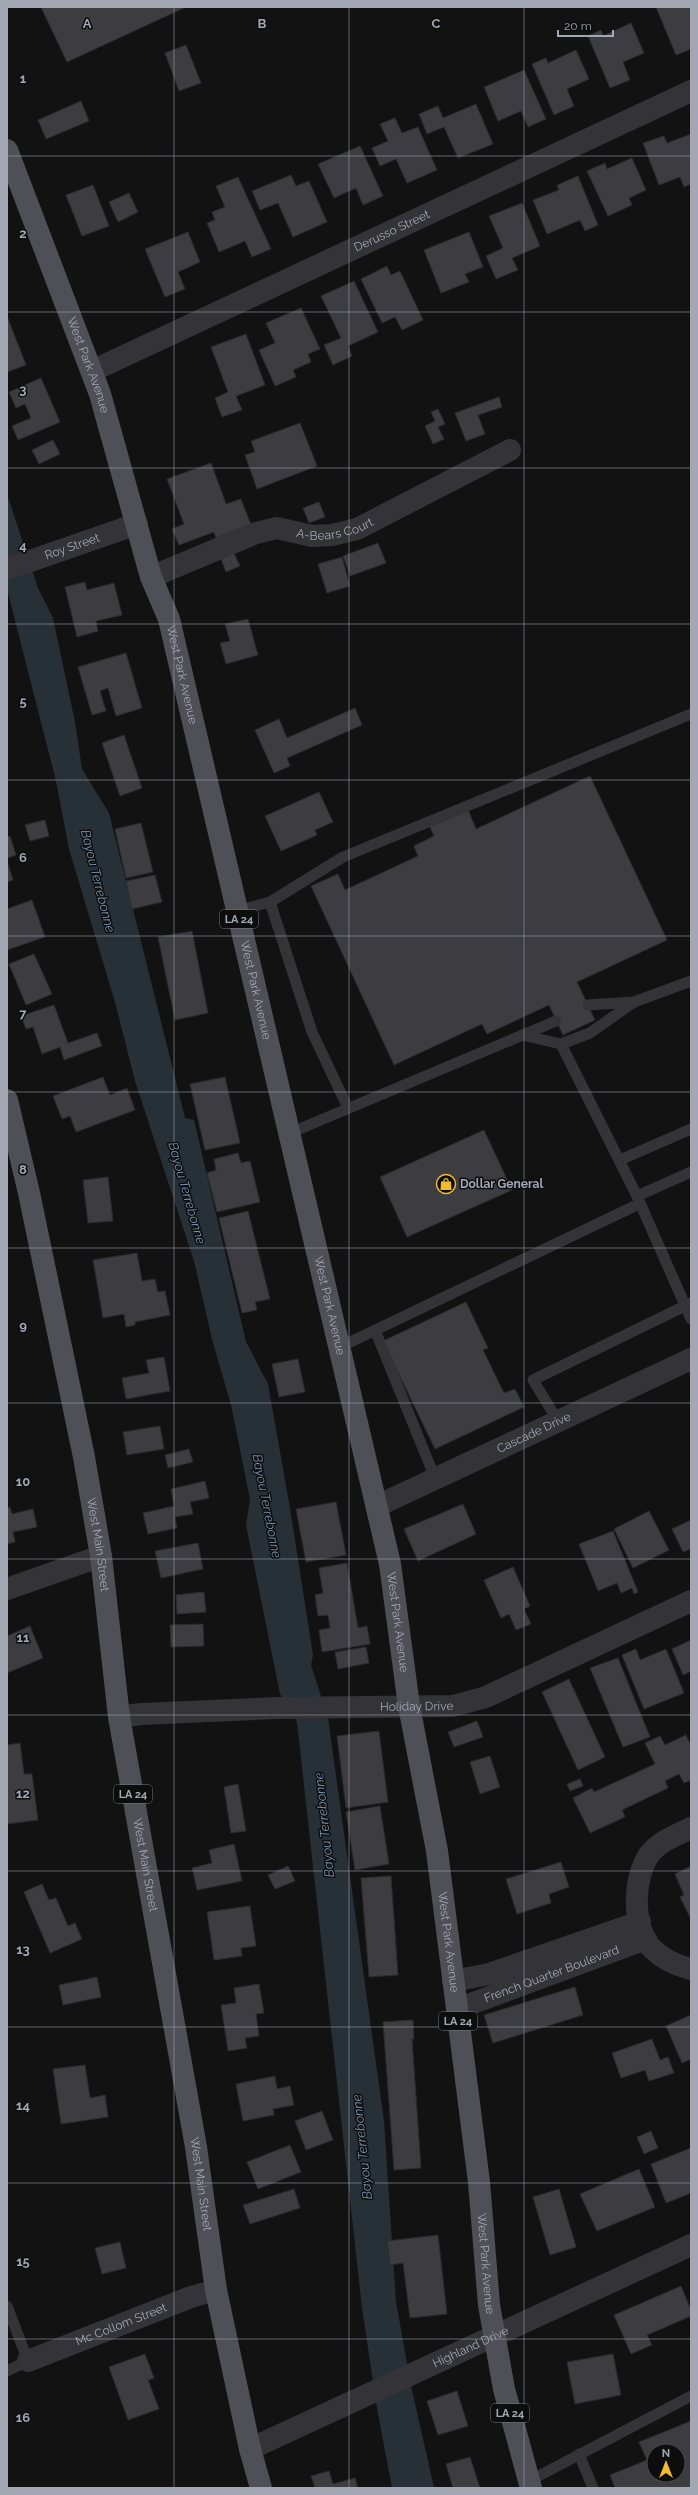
<svg xmlns="http://www.w3.org/2000/svg" width="698" height="2495" viewBox="0 0 698 2495" font-family="Raleway,sans-serif">
  <style>
    .water { fill: #283037 }
    .building { fill: #3c3c41; stroke: #2c2c2f; fill-rule: evenodd }
    .lines { fill: none; stroke-linecap: round; stroke-linejoin: round }
    .lane { stroke: #333338; stroke-width: 11 }
    .street { stroke: #333338; stroke-width: 22 }
    .primary { stroke: #4f5057; stroke-width: 22 }
    .grid { fill: none; stroke: #a3a7b4; stroke-width: 1; stroke-opacity: 0.55 }
    .labels { text-anchor: middle; dominant-baseline: central; stroke-width: 3; stroke-linejoin: round; paint-order: stroke }
    .shield { fill: #0d0d0e; stroke: #767982; stroke-width: 1 }
    .shield-label { font-size: 11px; font-weight: bold; fill: #a3a7b4 }
    .street-label { font-size: 12px; fill: #a3a7b4; stroke: #0d0d0e }
    .poi-label { font-size: 12px; font-weight: bold; fill: #a3a7b4; stroke: #0d0d0e; text-anchor: start }
    .water-label { font-size: 13px; font-style: italic; fill: #7a93af; stroke: #0d0d0e }
    .grid-label { font-size: 13px; text-anchor: middle; font-weight: bold; fill: #a3a7b4; stroke: #0d0d0e; stroke-width: 3; stroke-linejoin: round; paint-order: stroke }
  </style>
  <rect width="100%" height="100%" fill="#121213"/>
  <polygon class="water" points="7,494 38,588 53,618 75,722 82,769 109,813 185,1118 194,1120 246,1342 268,1384 289,1502 313,1655 311,1665 328,1718 384,2121 396,2302 412,2390 434,2488 392,2488 377,2408 362,2308 297,1722 280,1694 246,1525 250,1499 231,1405 212,1339 194,1261 135,1081 115,1002 69,849 56,781 7,589"/>
  <g class="building">
    <polygon points="41,7 186,7 67,62"/>
    <polygon points="656,7 691,7 691,49 676,55"/>
    <polygon points="631,23 644,53 623,62 630,80 610,88 588,36 601,30 603,36"/>
    <polygon points="186,45 201,83 179,91 165,53"/>
    <polygon points="576,50 589,79 567,89 574,106 554,115 532,64 546,58 548,63"/>
    <polygon points="524,70 546,119 528,127 521,111 498,121 484,87"/>
    <polygon points="81,101 89,121 46,139 38,120"/>
    <polygon points="476,104 493,144 458,158 444,127 427,134 419,114 438,106 443,118"/>
    <polygon points="395,118 402,133 418,127 437,170 407,183 396,159 380,166 372,148 388,141 380,124"/>
    <polygon points="691,134 691,184 684,187 680,177 659,185 643,143 664,136 667,143"/>
    <polygon points="360,146 383,196 363,205 356,188 334,198 318,164"/>
    <polygon points="632,158 646,190 629,198 632,205 608,216 587,171 605,163 607,169"/>
    <polygon points="291,175 296,186 309,181 327,222 293,237 278,203 260,210 252,191"/>
    <polygon points="578,176 598,225 585,231 580,220 547,234 533,200 559,190 557,185"/>
    <polygon points="238,177 271,249 252,257 245,241 219,252 207,223 215,220 212,212 225,207 216,186"/>
    <polygon points="93,185 109,226 82,236 66,195"/>
    <polygon points="129,193 138,212 118,222 109,202"/>
    <polygon points="522,203 540,246 512,258 518,270 496,279 486,256 503,248 489,216"/>
    <polygon points="188,232 200,262 178,272 185,289 165,297 145,249"/>
    <polygon points="469,232 483,267 465,274 469,282 441,293 424,250"/>
    <polygon points="387,266 391,275 400,271 423,320 402,330 395,317 382,323 361,279"/>
    <polygon points="354,281 378,332 348,346 352,356 333,365 324,345 341,338 321,296"/>
    <polygon points="301,308 320,349 308,354 311,362 293,370 296,377 275,386 259,350 275,343 266,323"/>
    <polygon points="7,316 26,365 7,372"/>
    <polygon points="246,334 265,385 236,396 242,410 222,417 215,398 228,392 211,347"/>
    <polygon points="41,378 60,422 18,440 12,426 31,418 25,404 16,408 9,392"/>
    <polygon points="499,397 502,407 478,415 485,434 466,441 455,413"/>
    <polygon points="438,409 445,424 438,427 444,439 433,444 425,426 435,421 431,412"/>
    <polygon points="300,423 317,466 257,489 245,455 255,452 251,441"/>
    <polygon points="53,440 60,454 39,464 32,450"/>
    <polygon points="211,463 226,504 241,499 251,525 216,538 214,532 179,545 172,529 184,524 167,479"/>
    <polygon points="319,502 325,517 309,523 303,508"/>
    <polygon points="378,543 386,563 350,576 343,556"/>
    <polygon points="233,551 240,566 226,572 220,556"/>
    <polygon points="342,557 350,586 327,593 318,564"/>
    <polygon points="85,582 87,590 114,583 122,615 96,621 98,631 77,637 65,587"/>
    <polygon points="248,619 258,655 226,664 220,643 230,641 225,624"/>
    <polygon points="126,653 142,708 116,716 108,688 100,691 106,711 92,715 78,667"/>
    <polygon points="355,708 362,725 287,758 290,766 274,773 255,730 279,719 287,738"/>
    <polygon points="124,735 142,788 120,796 102,743"/>
    <polygon points="590,776 667,940 577,982 595,1020 563,1035 549,1005 487,1034 482,1024 394,1065 311,886 338,874 345,890 418,856 414,846 434,836 429,825 467,807 476,829"/>
    <polygon points="319,792 333,822 315,830 317,835 281,851 265,816"/>
    <polygon points="45,820 49,836 30,841 25,825"/>
    <polygon points="141,823 153,872 126,878 115,829"/>
    <polygon points="10,836 16,855 7,858 7,837"/>
    <polygon points="7,861 13,880 7,882"/>
    <polygon points="155,875 162,902 132,909 126,881"/>
    <polygon points="32,900 45,937 7,950 7,909"/>
    <polygon points="192,931 208,1013 175,1020 158,937"/>
    <polygon points="34,954 52,994 26,1005 9,964"/>
    <polygon points="54,1005 68,1043 97,1033 102,1046 64,1060 60,1047 42,1054 33,1027 26,1029 21,1016"/>
    <polygon points="103,1077 110,1095 127,1088 135,1110 76,1132 70,1116 62,1119 53,1096"/>
    <polygon points="225,1077 240,1143 205,1150 190,1084"/>
    <polygon points="484,1130 512,1190 407,1237 380,1177"/>
    <polygon points="238,1153 241,1163 250,1161 260,1202 217,1212 207,1173 216,1170 214,1159"/>
    <polygon points="108,1177 113,1221 88,1223 83,1180"/>
    <polygon points="248,1211 270,1299 255,1302 257,1310 242,1313 219,1218"/>
    <polygon points="137,1253 142,1281 155,1279 158,1292 165,1291 170,1315 135,1322 135,1325 126,1327 124,1314 103,1318 93,1260"/>
    <polygon points="466,1302 488,1348 483,1350 504,1393 515,1389 524,1407 435,1449 383,1341"/>
    <polygon points="164,1357 170,1391 126,1399 122,1378 149,1373 146,1360"/>
    <polygon points="298,1359 305,1392 279,1397 272,1364"/>
    <polygon points="160,1426 164,1449 127,1455 123,1432"/>
    <polygon points="189,1449 193,1462 168,1468 165,1455"/>
    <polygon points="205,1481 209,1498 190,1502 193,1514 175,1517 177,1528 148,1534 143,1513 174,1506 171,1489"/>
    <polygon points="336,1502 346,1555 306,1562 296,1509"/>
    <polygon points="463,1504 476,1534 418,1561 404,1529"/>
    <polygon points="10,1507 12,1514 33,1509 37,1527 13,1532 15,1542 7,1544 7,1508"/>
    <polygon points="649,1511 669,1550 633,1568 614,1529"/>
    <polygon points="691,1520 691,1549 683,1552 672,1529"/>
    <polygon points="613,1531 638,1592 634,1594 632,1588 621,1593 617,1583 598,1591 579,1544"/>
    <polygon points="198,1543 203,1569 161,1578 155,1551"/>
    <polygon points="347,1563 358,1628 367,1626 370,1644 322,1652 319,1630 330,1628 328,1615 318,1616 315,1595 323,1593 319,1568"/>
    <polygon points="513,1567 530,1606 524,1609 531,1624 516,1630 509,1614 501,1618 484,1580"/>
    <polygon points="204,1592 206,1612 177,1614 176,1595"/>
    <polygon points="203,1624 204,1646 171,1647 170,1625"/>
    <polygon points="30,1626 43,1658 7,1673 7,1636"/>
    <polygon points="691,1640 691,1671 683,1675 672,1649"/>
    <polygon points="366,1647 369,1663 338,1669 335,1652"/>
    <polygon points="636,1649 640,1660 666,1649 684,1693 644,1709 622,1655"/>
    <polygon points="618,1658 650,1737 623,1747 590,1668"/>
    <polygon points="569,1679 605,1757 578,1770 542,1692"/>
    <polygon points="477,1721 483,1737 454,1747 448,1732"/>
    <polygon points="379,1731 388,1802 346,1808 337,1736"/>
    <polygon points="686,1735 691,1746 691,1780 684,1783 679,1774 665,1781 668,1788 622,1810 625,1817 590,1833 573,1798 592,1788 594,1792 655,1764 645,1743 660,1736 665,1745"/>
    <polygon points="20,1743 24,1774 32,1774 38,1820 7,1824 7,1745"/>
    <polygon points="490,1756 500,1787 480,1794 470,1762"/>
    <polygon points="580,1779 583,1786 570,1791 567,1784"/>
    <polygon points="238,1784 246,1831 231,1833 224,1787"/>
    <polygon points="380,1806 389,1864 355,1870 346,1812"/>
    <polygon points="234,1844 242,1881 197,1890 192,1868 212,1863 209,1850"/>
    <polygon points="561,1862 569,1887 549,1894 551,1903 517,1914 506,1879"/>
    <polygon points="288,1866 295,1881 275,1889 268,1875"/>
    <polygon points="691,1866 691,1919 680,1897 684,1895 675,1874"/>
    <polygon points="391,1876 398,1975 369,1977 361,1878"/>
    <polygon points="42,1884 49,1900 56,1898 68,1926 75,1923 82,1939 50,1953 24,1892"/>
    <polygon points="250,1906 256,1946 241,1948 242,1956 214,1960 207,1912"/>
    <polygon points="97,1977 101,1997 63,2005 59,1985"/>
    <polygon points="259,1984 264,2013 256,2014 259,2036 245,2038 247,2048 228,2051 221,2005 236,2003 234,1988"/>
    <polygon points="575,1987 583,2015 493,2043 484,2015"/>
    <polygon points="691,2015 691,2059 682,2063 666,2026"/>
    <polygon points="413,2020 414,2039 412,2039 421,2168 394,2170 383,2022"/>
    <polygon points="652,2039 660,2060 668,2057 674,2073 649,2081 645,2070 621,2078 612,2053"/>
    <polygon points="85,2065 90,2098 105,2095 108,2117 61,2124 53,2069"/>
    <polygon points="275,2076 277,2089 290,2086 294,2105 273,2109 274,2115 243,2121 236,2084"/>
    <polygon points="322,2111 333,2140 306,2150 295,2121"/>
    <polygon points="651,2131 658,2148 644,2154 637,2137"/>
    <polygon points="290,2145 301,2172 258,2189 247,2162"/>
    <polygon points="691,2148 691,2193 666,2203 651,2164"/>
    <polygon points="639,2169 655,2207 597,2231 580,2194"/>
    <polygon points="294,2189 300,2208 250,2224 243,2205"/>
    <polygon points="559,2189 576,2247 550,2255 533,2197"/>
    <polygon points="438,2235 447,2314 410,2318 403,2263 390,2265 387,2241"/>
    <polygon points="120,2242 126,2268 102,2274 95,2248"/>
    <polygon points="681,2286 691,2310 691,2316 647,2335 652,2345 631,2354 614,2315"/>
    <polygon points="145,2354 154,2378 148,2380 159,2409 128,2420 109,2367"/>
    <polygon points="613,2354 621,2395 575,2404 567,2362"/>
    <polygon points="457,2391 468,2426 438,2435 427,2401"/>
    <path d="M691,2421V2488H615L610,2475L647,2460L639,2442ZM654,2451H678V2475H654Z"/>
    <polygon points="470,2457 480,2488 453,2488 446,2464"/>
    <polygon points="329,2471 333,2484 355,2478 358,2488 315,2488 311,2476"/>
  </g>
  <g class="lines">
    <g class="lane">
      <polyline points="270,902 343,857 691,714"/>
      <polyline points="237,911 270,902 312,1032 348,1108"/>
      <polyline points="588,1005 634,1002 691,981"/>
      <polyline points="522,1035 561,1044 590,1033 634,1002"/>
      <polyline points="561,1044 637,1196 691,1319"/>
      <polyline points="290,1133 556,1021"/>
      <polyline points="620,1160 691,1129"/>
      <polyline points="637,1196 691,1172"/>
      <polyline points="375,1330 435,1478"/>
      <polyline points="340,1347 639,1204"/>
      <polyline points="558,1421 533,1380 691,1303"/>
      <polyline points="7,2306 28,2361 7,2371"/>
      <polyline points="579,2454 593,2488"/>
      <polyline points="529,2481 691,2396"/>
    </g>
    <g class="street">
      <path id="s1" d="M92,371L691,91"/>
      <path id="s2" d="M7,569L137,524"/>
      <path id="s3" d="M151,577L256,533L277,528L312,536L332,535L357,529L510,450"/>
      <path id="s4" d="M377,1506L691,1359"/>
      <polyline points="7,1589 101,1556"/>
      <path id="s5" d="M119,1717L141,1714L276,1708L453,1706L486,1697L691,1601"/>
      <path d="M691,1828C676,1835 658,1842 648,1856C634,1880 632,1922 649,1945C660,1958 675,1965 691,1969"/>
      <polyline points="453,1981 489,1974 640,1922"/>
      <path id="s6" d="M457,2009L646,1939"/>
      <path id="s7" d="M28,2361L191,2297L216,2290"/>
      <path id="s8" d="M250,2449L691,2245"/>
    </g>
    <g class="primary">
      <path id="s9" d="M7,150L100,394L151,577L169,619L390,1564L409,1706L437,1851L479,2182L489,2305L504,2389L531,2488"/>
      <path id="s10" d="M7,1100L29,1193L84,1457L101,1556L119,1717L196,2147L216,2290L250,2449L261,2488"/>
    </g>
  </g>
  <path class="grid" d="M174,7V2488M349,7V2488M524,7V2488M7,156H691M7,312H691M7,468H691M7,624H691M7,780H691M7,936H691M7,1092H691M7,1248H691M7,1403H691M7,1559H691M7,1715H691M7,1871H691M7,2027H691M7,2183H691M7,2339H691"/>
  <defs>
    <symbol id="shop-ring" viewBox="-11 -11 22 22"><circle r="9.5" fill="#0d0d0e" stroke="#f0bb2d" stroke-width="1.5"/><path d="M-5-2.5h2.3a2.7 3.5 0 0 1 5.4 0H5L5.5 6h-11ZM-1.5-2.5h3a1.5 2.3 0 0 0-3 0Z" fill="#f0bb2d"/></symbol>
  </defs>
  <g fill-rule="evenodd">
    <use href="#shop-ring" x="435" y="1173" width="22" height="22"/>
  </g>
  <g class="labels">
    <g class="shield">
      <rect x="220" y="910" width="38" height="18" rx="3"/>
      <rect x="114" y="1785" width="38" height="18" rx="3"/>
      <rect x="439" y="2012" width="38" height="18" rx="3"/>
      <rect x="491" y="2404" width="38" height="18" rx="3"/>
    </g>
    <g class="shield-label">
      <text x="239" y="919">LA 24</text>
      <text x="133" y="1794">LA 24</text>
      <text x="458" y="2021">LA 24</text>
      <text x="510" y="2413">LA 24</text>
    </g>
    <g class="street-label">
      <text stroke="none"><textPath href="#s1" startOffset="331">Derusso Street</textPath></text>
      <text stroke="none"><textPath href="#s9" startOffset="230">West Park Avenue</textPath></text>
      <text stroke="none"><textPath href="#s3" startOffset="195">A-Bears Court</textPath></text>
      <text stroke="none"><textPath href="#s2" startOffset="69">Roy Street</textPath></text>
      <text stroke="none"><textPath href="#s9" startOffset="554">West Park Avenue</textPath></text>
      <text stroke="none"><textPath href="#s9" startOffset="878">West Park Avenue</textPath></text>
      <text stroke="none"><textPath href="#s9" startOffset="1202">West Park Avenue</textPath></text>
      <text stroke="none"><textPath href="#s4" startOffset="173">Cascade Drive</textPath></text>
      <text stroke="none"><textPath href="#s10" startOffset="454">West Main Street</textPath></text>
      <text stroke="none"><textPath href="#s9" startOffset="1526">West Park Avenue</textPath></text>
      <text stroke="none"><textPath href="#s5" startOffset="298">Holiday Drive</textPath></text>
      <text stroke="none"><textPath href="#s10" startOffset="778">West Main Street</textPath></text>
      <text stroke="none"><textPath href="#s9" startOffset="1850">West Park Avenue</textPath></text>
      <text stroke="none"><textPath href="#s6" startOffset="101">French Quarter Boulevard</textPath></text>
      <text stroke="none"><textPath href="#s10" startOffset="1102">West Main Street</textPath></text>
      <text stroke="none"><textPath href="#s9" startOffset="2174">West Park Avenue</textPath></text>
      <text stroke="none"><textPath href="#s7" startOffset="100">Mc Collom Street</textPath></text>
      <text stroke="none"><textPath href="#s8" startOffset="243">Highland Drive</textPath></text>
    </g>
    <g class="poi-label">
      <text x="460" y="1184">Dollar General</text>
    </g>
    <g class="water-label">
      <text transform="translate(98 881) rotate(76)">Bayou Terrebonne</text>
      <text transform="translate(187 1193) rotate(74)">Bayou Terrebonne</text>
      <text transform="translate(267 1506) rotate(79)">Bayou Terrebonne</text>
      <text transform="translate(324 1825) rotate(-96)">Bayou Terrebonne</text>
      <text transform="translate(362 2147) rotate(-96)">Bayou Terrebonne</text>
    </g>
  </g>
  <g class="grid-label">
    <text x="87" y="28">A</text>
    <text x="262" y="28">B</text>
    <text x="436" y="28">C</text>
    <text x="23" y="83">1</text>
    <text x="23" y="238">2</text>
    <text x="23" y="394">3</text>
    <text x="23" y="550">4</text>
    <text x="23" y="706">5</text>
    <text x="23" y="862">6</text>
    <text x="23" y="1018">7</text>
    <text x="23" y="1174">8</text>
    <text x="23" y="1330">9</text>
    <text x="23" y="1486">10</text>
    <text x="23" y="1642">11</text>
    <text x="23" y="1798">12</text>
    <text x="23" y="1954">13</text>
    <text x="23" y="2110">14</text>
    <text x="23" y="2266">15</text>
    <text x="23" y="2422">16</text>
  </g>
  <rect width="698" height="2495" fill="none" stroke="#a3a7b4" stroke-width="16"/>
  <g transform="translate(666 2463)"><circle r="19" fill="#0d0d0e" stroke="#494b50"/>
  <path d="M0-3L7 15L0 10L-7 15Z" fill="#f0bb2d"/>
  <text y="-6" font-size="11" font-weight="bold" text-anchor="middle" fill="#a3a7b4">N</text>
  </g>
  <path d="M558 30v6h55v-6" fill="none" stroke="#a3a7b4" stroke-width="2"/>
  <text x="564" y="30" font-size="12" fill="#a3a7b4" stroke="#0d0d0e" stroke-width="3" paint-order="stroke">20 m</text>
</svg>
